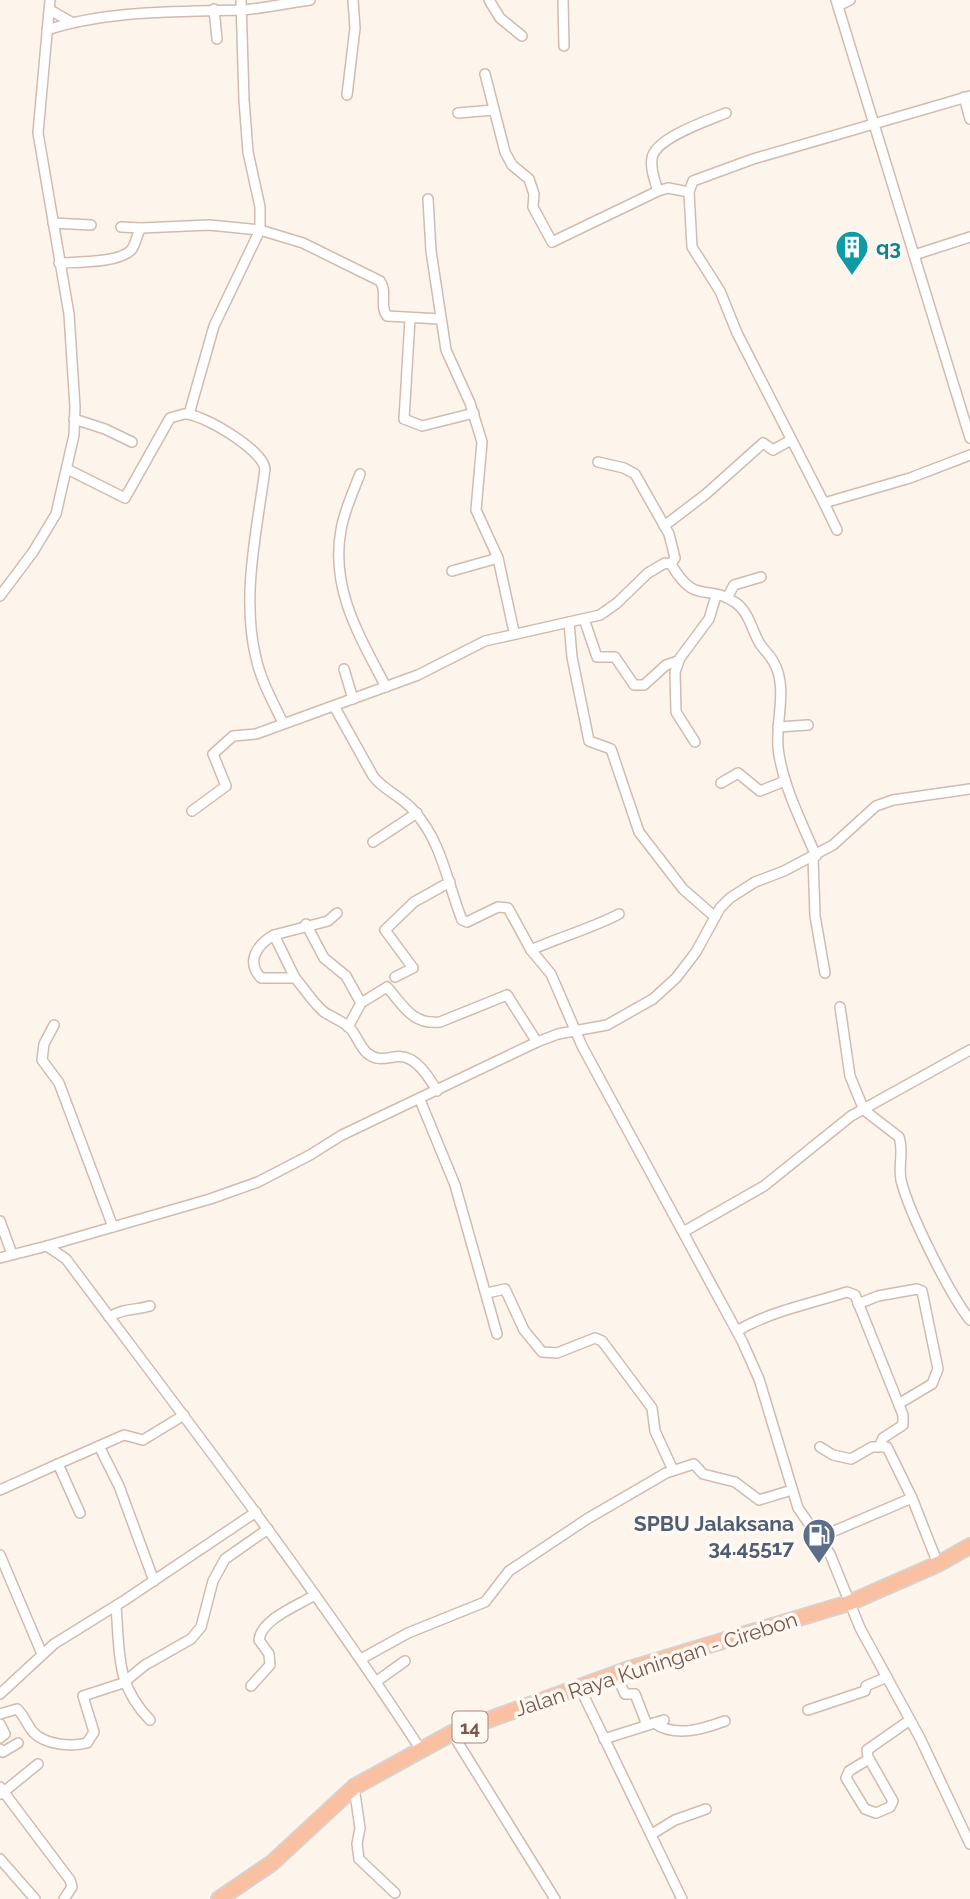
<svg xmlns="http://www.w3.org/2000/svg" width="970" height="1899" viewBox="0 0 970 1899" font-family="Raleway,sans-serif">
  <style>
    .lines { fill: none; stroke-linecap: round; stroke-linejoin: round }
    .minor-casing { stroke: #d1bbaf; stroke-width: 12 }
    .trunk-casing { stroke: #dad0cd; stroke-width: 18 }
    .minor { stroke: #fff; stroke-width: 9 }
    .trunk { stroke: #fac0a2; stroke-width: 14 }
    .labels { text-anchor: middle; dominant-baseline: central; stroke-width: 7; stroke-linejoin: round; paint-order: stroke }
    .shield { fill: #fff9f3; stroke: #a3887e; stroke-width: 2 }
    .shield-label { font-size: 19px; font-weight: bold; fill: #7b584c }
    .culture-label { font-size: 21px; font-weight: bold; fill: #0d838f; stroke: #fff9f3; text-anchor: start }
    .service-label { font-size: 21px; font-weight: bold; fill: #4e5e75; stroke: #fff9f3; text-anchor: end }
    .street-label { font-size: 21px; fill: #7b584c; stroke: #fff9f3 }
  </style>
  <rect width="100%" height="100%" fill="#fdf5ec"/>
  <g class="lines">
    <defs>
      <g id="minor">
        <polyline points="489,0 500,18 522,36"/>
        <polyline points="563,0 564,46"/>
        <polyline points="836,0 970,438"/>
        <polyline points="838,6 850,0"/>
        <polyline points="214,9 217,39"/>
        <polyline points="50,10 71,22"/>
        <path d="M47,30C107,10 177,12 240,10C263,9 287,3 310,0"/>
        <polyline points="485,74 505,152 512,165 529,179 534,194 533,207 552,242 658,191 668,188 689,192"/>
        <polyline points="347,95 355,28 353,0"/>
        <polyline points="970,96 753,159 693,181 689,192 692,247 720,291 737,333 824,503 910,478 970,455"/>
        <polyline points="964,97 970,119"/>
        <polyline points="458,113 494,110"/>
        <path d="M658,191C655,181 650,169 652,158C655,138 709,120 726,113"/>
        <polyline points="428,199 431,251 446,350 470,403 482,442 476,510 498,558 514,632"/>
        <polyline points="53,223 91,225"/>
        <polyline points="121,227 141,228"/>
        <polyline points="914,255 970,237"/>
        <path d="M59,263C77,262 121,263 132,249C136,243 137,234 141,228L209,225L260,230L303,243L380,281C388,292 379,306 387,316L440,319"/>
        <polyline points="410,319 404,419 422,426 474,413"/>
        <polyline points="189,414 214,326 260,230 260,207 248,152 244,100 241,0"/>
        <polyline points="74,419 105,429 132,442"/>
        <polyline points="598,462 624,468 635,474 669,534 675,558 671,564"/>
        <path d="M67,469L125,498L170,418L184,414C202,413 263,450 265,469C257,530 241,597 256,658C261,681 273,702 283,723"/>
        <path d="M360,474C353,492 344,511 341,530C330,589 360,637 386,687"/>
        <polyline points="824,503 837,530"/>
        <polyline points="664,526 706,494 763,443 773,450 791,440"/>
        <polyline points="452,571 498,558"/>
        <polyline points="0,596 33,552 56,514 74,435 75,407 69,314 38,133 50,0"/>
        <polyline points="727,598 734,585 761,577"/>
        <polyline points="584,619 597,657 615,657 634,685 644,685 666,665 678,661"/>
        <polyline points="569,622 572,657 589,741 611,749 639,832 683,889 715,917"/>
        <polyline points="344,669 353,699"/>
        <path d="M334,706L373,776C384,791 402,796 414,811C442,842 447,882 462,920L467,922L498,907L508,908L531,950L551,974L582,1046L742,1341L759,1379L798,1508L830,1554L860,1628L920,1738L970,1844"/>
        <polyline points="778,727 808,725"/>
        <polyline points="695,742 676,712 675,672 680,658 709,619 716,596"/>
        <polyline points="721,783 738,773 760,791 785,781"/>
        <path d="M192,811L226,786L213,754L233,736L256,734L418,675L485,641L600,615L617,603L648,573L665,563L671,564C696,607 706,582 736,603C749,612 752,631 760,644C764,650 769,654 773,661C790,689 773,725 779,755C785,790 802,823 816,856"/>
        <polyline points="373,842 417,813"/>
        <polyline points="813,857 815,916 825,973"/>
        <polyline points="306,924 324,958 346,976 361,1003"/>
        <path d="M274,935C258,944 245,961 261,978H295C305,989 313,1003 324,1012C332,1017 341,1021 348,1026C356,1033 359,1046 367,1053C390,1072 403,1031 437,1091"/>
        <path d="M531,950C560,937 590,929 619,914"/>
        <polyline points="395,977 413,968 385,930 414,902 450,882"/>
        <polyline points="295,978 274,935 328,921 337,913"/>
        <path d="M840,1007L850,1076L864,1110L899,1137C904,1151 898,1166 901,1180C909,1213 949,1293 970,1320"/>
        <polyline points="54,1025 44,1044 42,1060 59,1083 113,1227"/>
        <path d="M348,1027L361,1003L387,987C403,1005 412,1025 440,1022L507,995L537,1042"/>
        <polyline points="420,1100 455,1185 497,1334"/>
        <polyline points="0,1221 12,1254"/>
        <polyline points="685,1231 764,1186 851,1116 970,1050"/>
        <polyline points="47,1246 210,1199 258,1182 310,1155 342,1135 537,1042 558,1034 607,1025 653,999 676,978 696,952 720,908 730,898 755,882 784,871 833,845 876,806 893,800 970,789"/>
        <path d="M0,1258L47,1246L66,1259C187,1421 311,1581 421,1750"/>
        <polyline points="487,1293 505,1289 524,1330 542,1352 557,1353 595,1338 602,1341 652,1408 655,1431 673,1470"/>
        <polyline points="858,1304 878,1296 917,1289 922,1291 938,1369 932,1384 900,1403"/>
        <path d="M109,1317C127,1307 134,1311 150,1306"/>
        <path d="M737,1331C771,1311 809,1304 847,1292L855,1295L903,1415V1425L883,1438L880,1445"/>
        <polyline points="99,1446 119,1486 154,1581"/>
        <polyline points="820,1447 833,1455 851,1459 872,1447 887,1447 912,1498 938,1564"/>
        <polyline points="58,1464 124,1435 143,1440 184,1415"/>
        <polyline points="0,1490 58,1464 80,1513"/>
        <polyline points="820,1537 912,1498"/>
        <polyline points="0,1555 42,1654"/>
        <path d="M116,1606C120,1653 115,1684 150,1720"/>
        <polyline points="361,1659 408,1633 485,1602 509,1571 587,1519 666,1473 694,1464 703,1474 735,1482 759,1500 792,1490"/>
        <polyline points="616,1674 625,1694 635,1694 647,1725"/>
        <polyline points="377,1681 405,1661"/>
        <path d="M251,1686L270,1665L269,1654L259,1640C261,1619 299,1605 315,1595"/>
        <polyline points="579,1686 682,1899"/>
        <polyline points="0,1694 54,1644 125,1600 256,1512"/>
        <polyline points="808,1710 865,1691 866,1686 887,1677"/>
        <path d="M0,1714L17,1709C24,1715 27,1725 33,1732C45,1745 71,1747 87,1743L94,1732L83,1696L123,1683L145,1665L191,1639L201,1627L213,1581L225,1559L268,1529"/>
        <path d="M654,1723C676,1738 703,1729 725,1721"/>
        <polyline points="0,1724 5,1734 0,1738"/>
        <polyline points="452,1733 555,1899"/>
        <polyline points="604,1739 664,1720"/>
        <polyline points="0,1749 3,1752 18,1743"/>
        <polyline points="869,1759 849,1771 846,1778 865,1809 876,1813 890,1807 893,1801 868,1757 867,1750 910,1720"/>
        <polyline points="0,1787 70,1880 72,1887 64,1899"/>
        <polyline points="354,1787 360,1828 357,1844 359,1859 395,1893"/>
        <polyline points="1,1794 38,1764"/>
        <polyline points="652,1834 675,1820 706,1809"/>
        <polyline points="0,1859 35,1899"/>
      </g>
      <polyline id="trunk" points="219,1899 272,1863 354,1787 452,1733 629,1669 849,1603 938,1564 970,1546"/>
    </defs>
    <use href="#minor" class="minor-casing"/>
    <use href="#trunk" class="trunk-casing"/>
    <use href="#minor" class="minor"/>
    <use href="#trunk" class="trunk"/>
  </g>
  <defs>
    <symbol id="building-pin" viewBox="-11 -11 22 30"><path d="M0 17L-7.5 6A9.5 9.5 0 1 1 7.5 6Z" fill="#0f9aa8" stroke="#fff9f3"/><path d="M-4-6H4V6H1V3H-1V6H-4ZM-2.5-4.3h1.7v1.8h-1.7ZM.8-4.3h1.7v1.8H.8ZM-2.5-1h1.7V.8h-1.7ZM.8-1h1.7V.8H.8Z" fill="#fff"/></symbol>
    <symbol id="fuel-pin" viewBox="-11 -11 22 30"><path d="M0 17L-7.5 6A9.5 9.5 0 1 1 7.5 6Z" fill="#5c6f8a" stroke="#fff9f3"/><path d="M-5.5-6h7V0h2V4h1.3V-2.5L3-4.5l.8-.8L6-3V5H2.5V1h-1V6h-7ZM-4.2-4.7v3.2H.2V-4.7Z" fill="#fff"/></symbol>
  </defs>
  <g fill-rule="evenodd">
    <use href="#building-pin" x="833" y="228" width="38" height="52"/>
    <use href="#fuel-pin" x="800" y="1516" width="38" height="52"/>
  </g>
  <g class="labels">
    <rect class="shield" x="452.5" y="1711.5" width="35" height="31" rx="5"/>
    <g class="shield-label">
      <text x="470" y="1727">14</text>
    </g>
    <g class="culture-label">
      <text x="876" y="247">q3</text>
    </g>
    <g class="service-label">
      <text x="794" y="1523">SPBU Jalaksana<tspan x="794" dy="24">34.45517</tspan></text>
    </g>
    <g class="street-label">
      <text transform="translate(656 1664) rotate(-18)">Jalan Raya Kuningan - Cirebon</text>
    </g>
  </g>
</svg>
